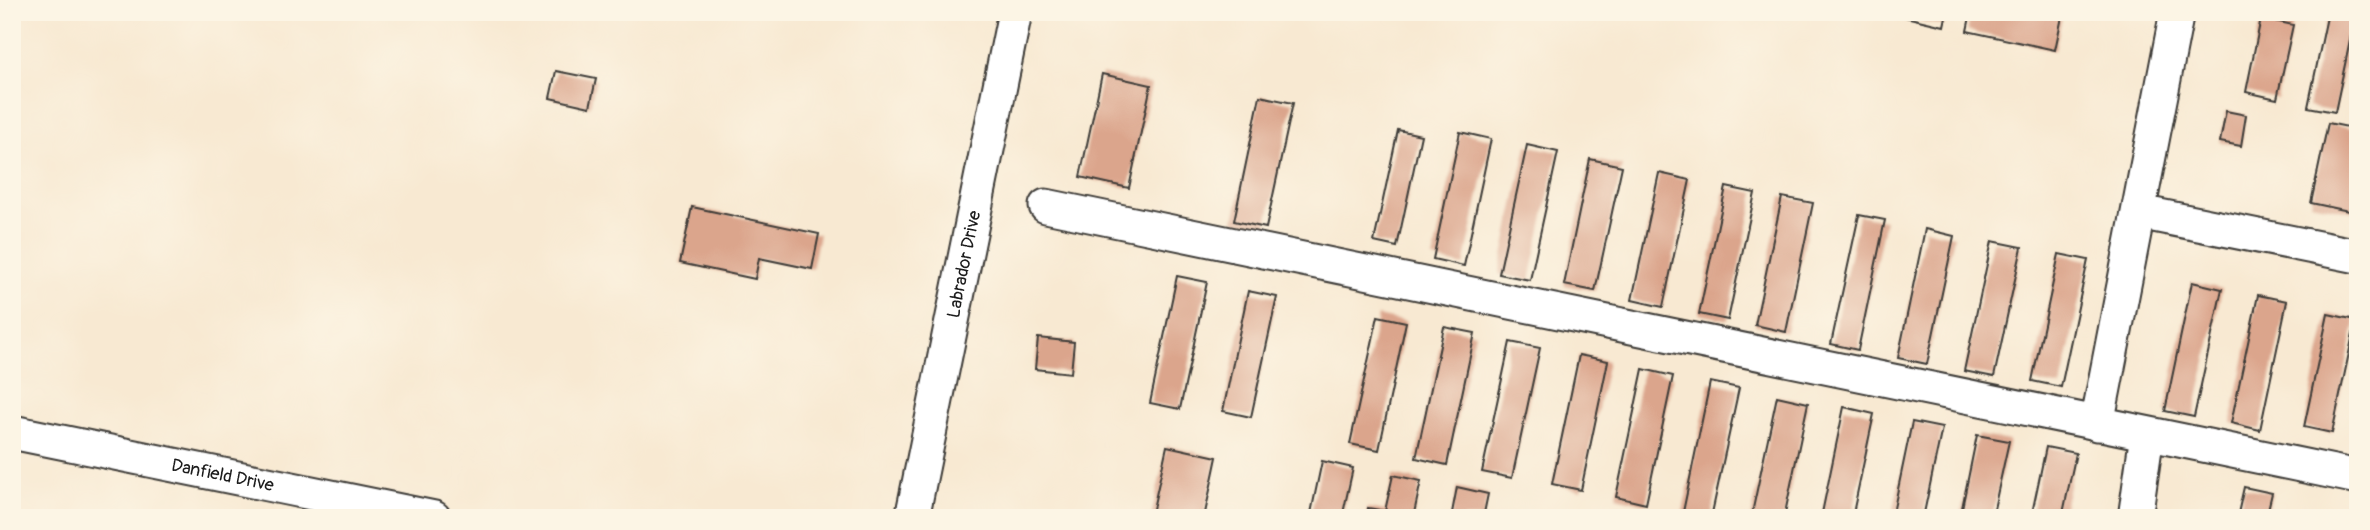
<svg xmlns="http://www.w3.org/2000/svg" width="2370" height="530" viewBox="0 0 2370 530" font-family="Pangolin,sans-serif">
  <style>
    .building { fill: #dba58c }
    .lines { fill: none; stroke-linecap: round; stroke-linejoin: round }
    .minor-casing { stroke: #3d3b37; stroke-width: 37 }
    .minor { stroke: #fff; stroke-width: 33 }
    .labels { text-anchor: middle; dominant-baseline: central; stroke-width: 5; stroke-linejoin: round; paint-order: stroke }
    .street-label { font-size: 18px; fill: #1c1c1c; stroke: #fcf5e5 }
  </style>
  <rect width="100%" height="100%" fill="#fcf5e5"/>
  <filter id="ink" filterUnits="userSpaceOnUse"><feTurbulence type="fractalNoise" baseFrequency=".0143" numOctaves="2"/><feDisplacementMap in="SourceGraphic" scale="14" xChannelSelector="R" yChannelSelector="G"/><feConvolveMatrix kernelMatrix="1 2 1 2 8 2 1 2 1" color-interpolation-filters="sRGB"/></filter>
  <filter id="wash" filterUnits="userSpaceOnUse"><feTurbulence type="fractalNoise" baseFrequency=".00686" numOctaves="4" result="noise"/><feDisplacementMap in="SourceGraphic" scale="28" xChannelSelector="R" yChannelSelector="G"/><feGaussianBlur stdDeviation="1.57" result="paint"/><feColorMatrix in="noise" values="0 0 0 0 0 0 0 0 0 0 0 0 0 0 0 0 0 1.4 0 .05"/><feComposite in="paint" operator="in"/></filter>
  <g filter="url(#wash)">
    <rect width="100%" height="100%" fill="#f8e9d2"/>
    <g id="blocks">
      <g class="building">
        <polygon points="1884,12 1947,12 1944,26"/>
        <polygon points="1971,12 2063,12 2055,50 1967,31"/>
        <polygon points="2328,12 2356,12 2335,112 2308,107"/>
        <polygon points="2261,18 2293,25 2277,99 2246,92"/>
        <polygon points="556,71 596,79 590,107 550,98"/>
        <polygon points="1102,74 1151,85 1129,188 1080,177"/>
        <polygon points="1260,96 1293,103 1266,228 1234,221"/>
        <polygon points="2226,111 2246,115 2241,146 2220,142"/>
        <polygon points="2328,123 2358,129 2358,213 2311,203"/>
        <polygon points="1398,130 1421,135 1397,247 1374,242"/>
        <polygon points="1460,132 1491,139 1464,266 1433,259"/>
        <polygon points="1527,145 1558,152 1530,280 1499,274"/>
        <polygon points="1590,159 1622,166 1595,291 1564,285"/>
        <polygon points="1659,173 1690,180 1663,307 1632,300"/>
        <polygon points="1726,187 1755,193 1728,320 1699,314"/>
        <polygon points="1782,197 1813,203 1786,332 1755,325"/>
        <polygon points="692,207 819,234 812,269 759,258 755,279 680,263"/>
        <polygon points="1859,215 1885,220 1858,350 1831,344"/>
        <polygon points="1925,229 1954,236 1927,364 1898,358"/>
        <polygon points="1992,241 2022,247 1994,377 1964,371"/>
        <polygon points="2059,254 2088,260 2061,387 2032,381"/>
        <polygon points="1177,276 1207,282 1180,409 1150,403"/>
        <polygon points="2192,282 2222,289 2194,417 2165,411"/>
        <polygon points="1248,291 1277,297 1251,417 1223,411"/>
        <polygon points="2258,295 2287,301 2260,430 2231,423"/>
        <polygon points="2328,314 2356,320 2332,433 2304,427"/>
        <polygon points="1378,316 1406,322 1379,450 1350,444"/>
        <polygon points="1444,327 1475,333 1447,465 1416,458"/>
        <polygon points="1038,338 1074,342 1071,373 1035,369"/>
        <polygon points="1510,342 1540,348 1512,478 1482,472"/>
        <polygon points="1579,355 1608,361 1581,490 1552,484"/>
        <polygon points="1643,369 1673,376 1646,504 1616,497"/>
        <polygon points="1710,382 1739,388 1711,518 1683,512"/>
        <polygon points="1777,396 1808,403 1784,518 1751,518"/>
        <polygon points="1844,407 1874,414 1852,518 1821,518"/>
        <polygon points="1912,422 1942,428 1923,518 1892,518"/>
        <polygon points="1977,435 2009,441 1992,518 1960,518"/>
        <polygon points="1167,446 1217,457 1204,518 1151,518"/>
        <polygon points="2046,447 2076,453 2062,518 2031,518"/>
        <polygon points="1322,461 1353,468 1342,518 1310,518"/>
        <polygon points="1393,475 1421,481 1413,518 1366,518 1368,508 1385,511"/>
        <polygon points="1457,487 1488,494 1483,518 1451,518"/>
        <polygon points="2244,487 2272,493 2266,518 2237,518"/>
      </g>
    </g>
  </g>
  <g filter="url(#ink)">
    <use href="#blocks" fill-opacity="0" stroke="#3d3b37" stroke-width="2"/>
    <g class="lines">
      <defs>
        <g id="minor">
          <polyline points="1046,206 2358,477"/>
          <polyline points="2139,212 2358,256"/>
          <polyline points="2097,424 2177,12"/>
          <path id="s1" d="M12,432L434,518"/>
          <path id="s2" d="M912,518L1015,12"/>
          <polyline points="2135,518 2147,434"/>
        </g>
      </defs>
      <use href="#minor" class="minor-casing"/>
      <use href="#minor" class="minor"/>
    </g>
  </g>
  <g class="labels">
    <g class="street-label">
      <text stroke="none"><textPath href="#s2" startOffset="259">Labrador Drive</textPath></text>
      <text stroke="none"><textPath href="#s1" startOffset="215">Danfield Drive</textPath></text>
    </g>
  </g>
  <rect width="2370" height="530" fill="none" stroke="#fcf5e5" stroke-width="42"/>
</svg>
